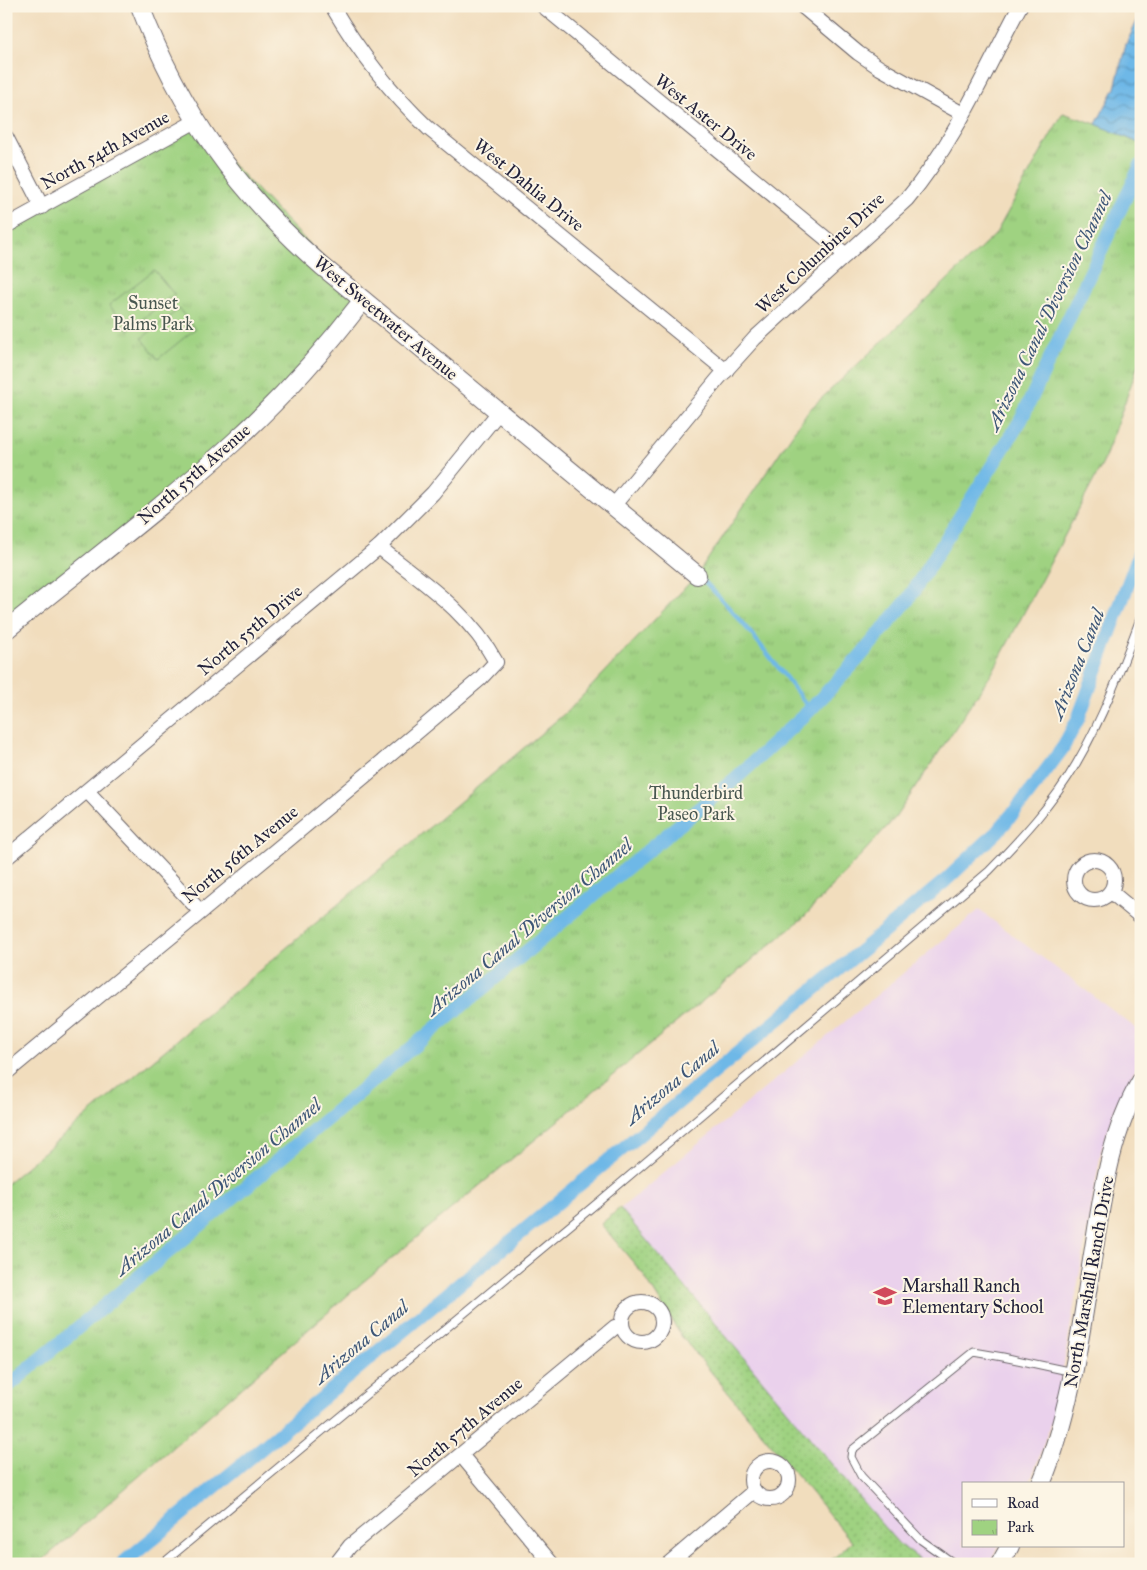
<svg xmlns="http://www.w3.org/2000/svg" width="1147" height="1570" viewBox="0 0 1147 1570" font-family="'IM FELL Great Primer',serif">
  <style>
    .built { fill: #ead1ec }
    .grass { fill: url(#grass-dots); stroke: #607a5e }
    .park { fill: url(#park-tufts); stroke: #607a5e }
    .pitch { fill: #9fd281; stroke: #607a5e }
    .water { fill: url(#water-waves); stroke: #486d91 }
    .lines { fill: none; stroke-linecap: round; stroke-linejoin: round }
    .stream { stroke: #6eb8e7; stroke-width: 4 }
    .canal { stroke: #6eb8e7; stroke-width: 14 }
    .service-casing { stroke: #6a6368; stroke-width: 9 }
    .minor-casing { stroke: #6a6368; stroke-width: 16 }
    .tertiary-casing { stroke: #6a6368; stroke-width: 20 }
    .service { stroke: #fff; stroke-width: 7 }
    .minor { stroke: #fff; stroke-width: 14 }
    .tertiary { stroke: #fff; stroke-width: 18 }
    .labels { text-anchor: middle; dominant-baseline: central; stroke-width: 4; stroke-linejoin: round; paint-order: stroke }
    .street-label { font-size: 18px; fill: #22223b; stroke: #fcf5e5 }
    .park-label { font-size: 18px; fill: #485750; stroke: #fcf5e5 }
    .poi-label { font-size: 18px; fill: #22223b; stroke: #fcf5e5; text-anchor: start }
    .water-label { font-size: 19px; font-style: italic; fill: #3d5677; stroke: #fcf5e5 }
  </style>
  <defs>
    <pattern id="grass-dots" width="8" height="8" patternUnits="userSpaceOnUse" patternTransform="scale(1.25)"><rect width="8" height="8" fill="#9fd281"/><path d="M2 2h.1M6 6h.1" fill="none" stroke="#89b470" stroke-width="1.8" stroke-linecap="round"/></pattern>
    <pattern id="park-tufts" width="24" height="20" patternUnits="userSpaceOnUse" patternTransform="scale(1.25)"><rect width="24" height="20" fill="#9fd281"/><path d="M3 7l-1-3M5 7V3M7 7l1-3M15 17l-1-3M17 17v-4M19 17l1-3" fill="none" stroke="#89b470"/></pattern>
    <pattern id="water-waves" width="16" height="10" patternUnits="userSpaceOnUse" patternTransform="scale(1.25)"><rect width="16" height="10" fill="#6eb8e7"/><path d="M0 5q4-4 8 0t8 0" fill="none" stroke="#5a95bc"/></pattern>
  </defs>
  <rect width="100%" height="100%" fill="#fcf5e5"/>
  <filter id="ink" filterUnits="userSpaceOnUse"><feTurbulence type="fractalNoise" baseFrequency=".02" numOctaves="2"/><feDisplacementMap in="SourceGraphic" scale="10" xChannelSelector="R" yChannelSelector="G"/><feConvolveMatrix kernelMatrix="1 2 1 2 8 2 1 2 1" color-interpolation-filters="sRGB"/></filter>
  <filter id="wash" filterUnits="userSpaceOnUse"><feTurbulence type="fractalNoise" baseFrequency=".0096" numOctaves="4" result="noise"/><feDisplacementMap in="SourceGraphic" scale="20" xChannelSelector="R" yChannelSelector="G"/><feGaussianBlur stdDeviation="1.12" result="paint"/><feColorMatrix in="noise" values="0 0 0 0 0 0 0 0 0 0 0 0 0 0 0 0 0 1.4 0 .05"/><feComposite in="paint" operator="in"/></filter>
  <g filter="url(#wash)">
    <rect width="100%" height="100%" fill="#f1ddbd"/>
    <polygon class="built" points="979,910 1141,1032 1141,1062 1130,1078 1116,1105 1101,1152 1057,1403 1040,1455 1029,1484 963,1484 963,1546 999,1546 990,1564 926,1564 899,1544 877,1519 620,1209"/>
    <polygon class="grass" points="620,1208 877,1519 899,1544 926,1564 827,1564 852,1542 682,1337 643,1274 601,1224"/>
    <g class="park">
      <polygon points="1063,113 1096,124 1141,144 1141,357 1103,463 992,673 895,818 804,917 363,1282 38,1564 6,1564 6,1184 570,709 697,575 808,411 995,235"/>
      <polygon points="196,121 206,137 363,300 271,405 6,630 6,226"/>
    </g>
    <g class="pitch">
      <polygon points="154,270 174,294 129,330 109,305"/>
      <polygon points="179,309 195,329 158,359 142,338"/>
    </g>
    <polygon class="water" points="1141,13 1141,144 1096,124 1115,88 1126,44"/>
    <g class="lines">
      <path class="stream" d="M700,577C741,618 776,663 810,710"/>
      <g class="canal">
        <polyline points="6,1388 600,890 735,779 810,710 857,660 907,601 1021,420 1141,165"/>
        <polyline points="122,1564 945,881 997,832 1020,805 1062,749 1078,719 1141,549"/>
      </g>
    </g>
  </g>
  <g filter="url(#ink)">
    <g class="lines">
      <defs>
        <g id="service">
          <path d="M162,1564L602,1199L989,871C1021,838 1053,804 1076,764C1103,718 1122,667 1141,616"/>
          <polyline points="955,1564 921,1540 861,1476 851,1457 852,1450 974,1352 1003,1357 1073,1372"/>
        </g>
        <g id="minor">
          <path d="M332,6C359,52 390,92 428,128L726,371"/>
          <polyline points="543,6 846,255"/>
          <polyline points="802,6 858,53 880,68 963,114"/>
          <polyline points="6,137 42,207"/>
          <polyline points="6,226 196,121"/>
          <path d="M614,505L718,379L755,338L907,199C955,142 985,71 1020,6"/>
          <polyline points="87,791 200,911"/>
          <polyline points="6,858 379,547 433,493 499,412"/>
          <circle cx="1094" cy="880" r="20"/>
          <polyline points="1111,892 1141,917"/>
          <path d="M6,1073C164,942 323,813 480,679L496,662C469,612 422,582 379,547"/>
          <circle cx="642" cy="1322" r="20"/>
          <polyline points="461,1455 552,1564"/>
          <circle cx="770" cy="1480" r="19"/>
          <polyline points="336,1564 350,1546 615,1327 622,1325"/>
          <polyline points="668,1564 754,1491"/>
        </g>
        <g id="tertiary">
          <path d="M140,6C180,111 237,192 322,266L697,575"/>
          <path d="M6,630C82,568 161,509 233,443C280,400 324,351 363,300"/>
          <path d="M1041,1484C1072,1409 1081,1327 1094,1248C1103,1191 1111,1132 1141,1081"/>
          <polyline points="1000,1564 1010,1546"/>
        </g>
      </defs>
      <use href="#service" class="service-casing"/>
      <use href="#minor" class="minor-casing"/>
      <use href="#tertiary" class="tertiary-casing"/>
      <use href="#service" class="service"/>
      <use href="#minor" class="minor"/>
      <use href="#tertiary" class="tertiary"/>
    </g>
  </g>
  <defs>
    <symbol id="school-bare" viewBox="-9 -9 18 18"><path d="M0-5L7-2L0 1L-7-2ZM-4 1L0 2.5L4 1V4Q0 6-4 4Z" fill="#d1495b" stroke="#fcf5e5" stroke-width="2.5" paint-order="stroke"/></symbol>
  </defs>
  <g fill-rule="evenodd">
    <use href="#school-bare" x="869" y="1280" width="32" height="32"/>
  </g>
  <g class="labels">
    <g class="street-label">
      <text transform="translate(706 117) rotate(39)">West Aster Drive</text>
      <text transform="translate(105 150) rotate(-29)">North 54th Avenue</text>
      <text transform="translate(529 185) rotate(39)">West Dahlia Drive</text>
      <text transform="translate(820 253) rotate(-43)">West Columbine Drive</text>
      <text transform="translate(386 318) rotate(40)">West Sweetwater Avenue</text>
      <text transform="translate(194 474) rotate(-41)">North 55th Avenue</text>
      <text transform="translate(250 630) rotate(-40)">North 55th Drive</text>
      <text transform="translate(240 854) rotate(-39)">North 56th Avenue</text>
      <text transform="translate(1089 1282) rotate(-80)">North Marshall Ranch Drive</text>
      <text transform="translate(465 1427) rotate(-40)">North 57th Avenue</text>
    </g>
    <g class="park-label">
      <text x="153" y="303">Sunset<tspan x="153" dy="21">Palms Park</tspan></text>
      <text x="696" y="793">Thunderbird<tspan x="696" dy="21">Paseo Park</tspan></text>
    </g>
    <g class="poi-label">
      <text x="902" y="1286">Marshall Ranch<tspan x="902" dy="21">Elementary School</tspan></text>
    </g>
    <g class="water-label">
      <text transform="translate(1049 311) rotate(-64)">Arizona Canal Diversion Channel</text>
      <text transform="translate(1077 664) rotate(-68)">Arizona Canal</text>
      <text transform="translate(529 927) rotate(-40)">Arizona Canal Diversion Channel</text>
      <text transform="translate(672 1083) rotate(-40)">Arizona Canal</text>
      <text transform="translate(218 1187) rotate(-40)">Arizona Canal Diversion Channel</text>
      <text transform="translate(361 1342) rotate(-40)">Arizona Canal</text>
    </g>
  </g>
  <rect width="1147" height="1570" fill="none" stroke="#fcf5e5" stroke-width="25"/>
  <rect x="962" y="1482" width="162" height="65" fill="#fcf5e5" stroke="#a5a1a1"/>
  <rect x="972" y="1499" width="25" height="8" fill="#ffffff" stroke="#a5a1a1"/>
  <text x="1007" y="1508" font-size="15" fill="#22223b">Road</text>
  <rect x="972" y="1520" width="25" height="15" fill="url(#park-tufts)" stroke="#a5a1a1"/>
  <text x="1007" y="1532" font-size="15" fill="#22223b">Park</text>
</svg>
